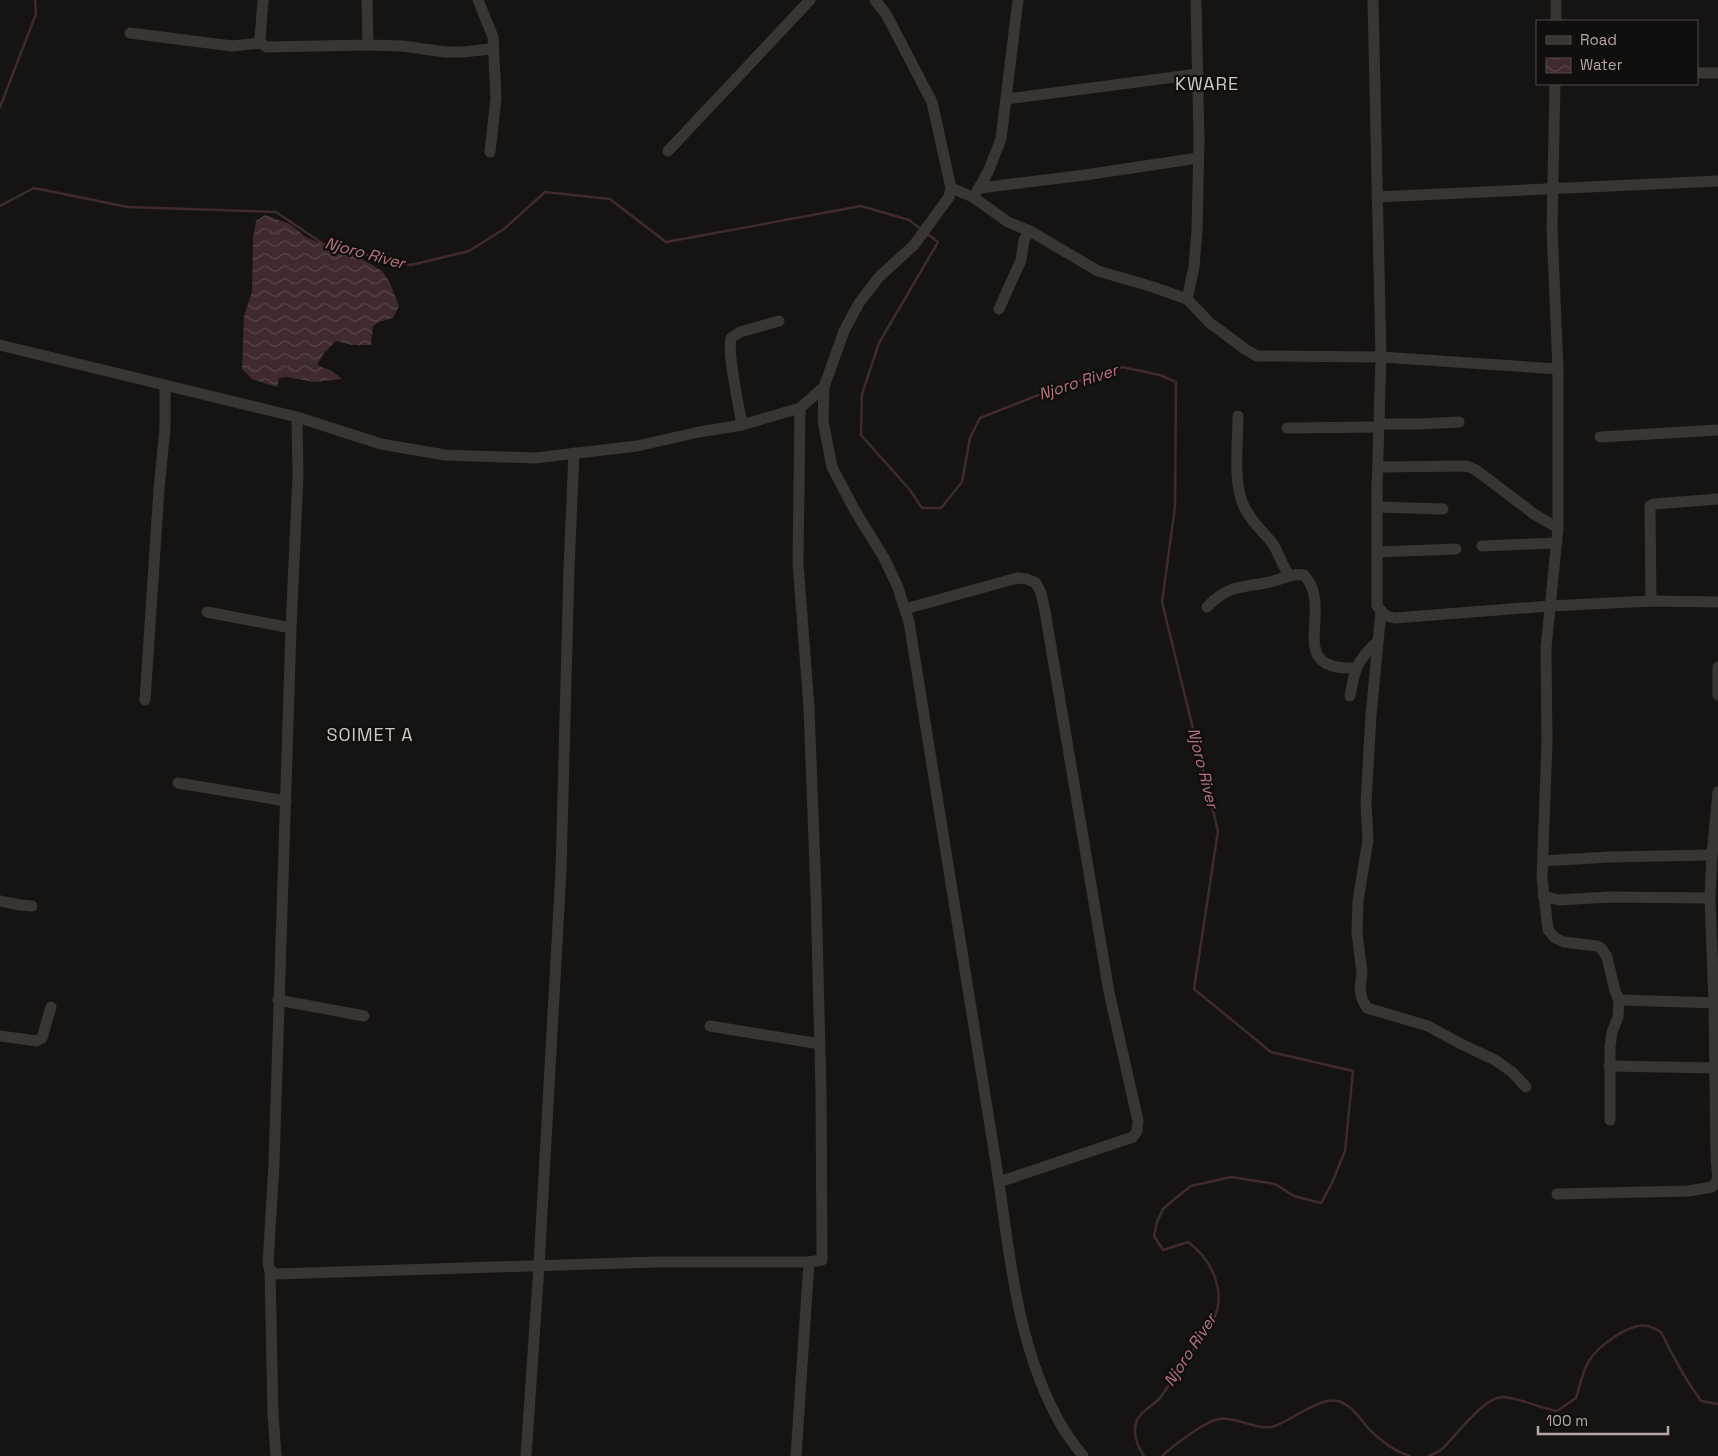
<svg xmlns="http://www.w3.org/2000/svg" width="1718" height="1456" viewBox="0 0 1718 1456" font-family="'Space Grotesk',sans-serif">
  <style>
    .water { fill: url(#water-waves) }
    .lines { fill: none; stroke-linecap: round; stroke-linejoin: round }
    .stream { stroke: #3f2b2d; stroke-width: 2.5 }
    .minor { stroke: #3a3533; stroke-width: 11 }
    .labels { text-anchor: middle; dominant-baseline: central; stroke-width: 4.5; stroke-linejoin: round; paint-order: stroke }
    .water-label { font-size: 16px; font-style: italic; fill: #b6767b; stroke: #100f0e }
    .quarter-label { font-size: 18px; letter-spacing: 1px; fill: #d2c7c4; stroke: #100f0e }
  </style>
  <defs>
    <pattern id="water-waves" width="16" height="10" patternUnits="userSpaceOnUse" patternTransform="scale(1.25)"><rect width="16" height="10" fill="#3f2b2d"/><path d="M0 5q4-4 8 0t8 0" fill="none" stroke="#584748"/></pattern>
  </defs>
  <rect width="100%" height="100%" fill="#151413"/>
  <polygon class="water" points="265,215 290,224 307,238 357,256 382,271 390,283 399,306 393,318 379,322 373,326 371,345 352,345 336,341 324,353 317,365 332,371 342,379 314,382 286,377 279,378 277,387 252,379 242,369 244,316 252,292 253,238 256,221"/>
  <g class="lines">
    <g class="stream">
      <polyline points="0,107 36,14 35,0"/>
      <polyline points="0,206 34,188 128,207 276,212 325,245 411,265 469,251 504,229 545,192 610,199 666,242 861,206 909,220 922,230"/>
      <path d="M926,233L938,242L879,343L862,394L861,435L910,490L922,508H941L962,482L970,438L980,418L1069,383L1111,373L1122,367L1160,375L1176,382L1175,507L1162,602L1218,831L1194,989L1271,1052L1353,1071L1345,1151L1332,1183L1321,1203L1294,1196L1275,1184L1231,1177L1191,1186L1177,1197L1163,1209L1157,1222L1154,1236L1163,1250L1188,1242C1210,1258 1226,1289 1215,1316C1208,1334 1194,1349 1183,1364C1175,1375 1168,1388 1159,1399C1152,1406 1141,1411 1137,1420C1132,1432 1137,1446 1144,1456"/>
      <path d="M1162,1456C1173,1446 1205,1421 1219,1419C1238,1416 1258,1432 1275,1426C1292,1420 1323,1394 1341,1402C1354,1408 1360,1419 1369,1429C1379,1439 1395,1452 1410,1456"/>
      <path d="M1429,1456C1434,1454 1439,1452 1443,1448C1456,1436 1485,1395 1504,1397C1523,1399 1539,1408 1557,1411L1576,1398C1580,1385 1582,1373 1589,1361C1597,1347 1630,1322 1647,1326C1652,1327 1657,1330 1661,1332C1673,1357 1685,1379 1701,1401L1718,1404"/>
    </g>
    <g class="minor">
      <polyline points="263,0 260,39 260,43 267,47 368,45 403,46 445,52 463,52 490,49 493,51"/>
      <polyline points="367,0 368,45"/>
      <polyline points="478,0 493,37 496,98 490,152"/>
      <path d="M875,0L886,14L932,102L951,188L949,197L914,245L879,277L859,303L844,331L824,387L823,421L832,467L854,509L884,558L897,585L909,622L999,1182C1010,1262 1020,1357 1063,1428C1069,1438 1076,1447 1083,1456"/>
      <polyline points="1373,0 1381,357 1377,488 1377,606 1386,616 1395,618 1550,606 1651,601 1718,602"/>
      <polyline points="1556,21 1556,0"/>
      <polyline points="130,33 232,46 260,43"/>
      <polyline points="1697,73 1718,73"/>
      <polyline points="1555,84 1552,228 1558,369 1558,528 1546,648 1547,743 1542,878 1548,930 1555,938 1564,942 1597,946 1601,948 1607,957 1615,991 1619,1000 1618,1017 1612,1032 1610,1047 1610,1120"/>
      <polyline points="1006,99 1198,74"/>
      <polyline points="668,151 810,0"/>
      <polyline points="951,188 973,197 1008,222 1030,231 1098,271 1150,286 1187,299 1210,323 1245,349 1257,356 1381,357 1558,369"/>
      <polyline points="980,188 1085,175 1198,158"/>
      <polyline points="977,191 988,172 1001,139 1018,0"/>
      <polyline points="1377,197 1718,181"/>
      <polyline points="1187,299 1194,267 1197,230 1199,140 1196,0"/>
      <polyline points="999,309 1021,260 1024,240 1030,231"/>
      <polyline points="0,345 297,417 381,444 445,455 535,458 637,446 699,432 742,425 800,408 824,387"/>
      <path d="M1238,416C1238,440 1233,483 1243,504C1249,520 1263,531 1273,544C1279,554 1282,565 1289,575"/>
      <polyline points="297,417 298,476 291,628 274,1164 268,1264 270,1270 276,1274 656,1262 809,1262 822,1260 821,1091 816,893 809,708 798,563 800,408"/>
      <polyline points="1379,424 1420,424 1459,422"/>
      <path d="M742,425C739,405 727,355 731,338L740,332L779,321"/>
      <polyline points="1287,428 1379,427"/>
      <polyline points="1600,437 1718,430"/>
      <polyline points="1378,467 1467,466 1476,470 1534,514 1558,528"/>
      <polyline points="1377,507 1443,509"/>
      <polyline points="1482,546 1557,543"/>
      <polyline points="1377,552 1456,549"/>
      <polyline points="1651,601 1650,506 1654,504 1718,499"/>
      <path d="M1207,607C1229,584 1242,588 1270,582C1283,579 1291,573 1304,575C1336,609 1282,671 1355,668"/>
      <polyline points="905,609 1017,578 1027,579 1036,583 1041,593 1045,611 1109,992 1138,1121 1137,1131 1133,1137 999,1182"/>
      <polyline points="1381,611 1371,715 1366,803 1368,840 1358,901 1357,933 1362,973 1360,989 1362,999 1367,1008 1428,1026 1459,1043 1495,1060 1512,1072 1526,1087"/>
      <polyline points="207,612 291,628"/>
      <polyline points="1718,667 1718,695"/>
      <path d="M1350,696C1355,668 1356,662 1377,642"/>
      <polyline points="145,700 159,489 165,428 165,385"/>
      <polyline points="178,783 286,801"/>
      <polyline points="1543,861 1609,857 1712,855"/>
      <polyline points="1543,896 1559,900 1609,897 1710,898"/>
      <polyline points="0,901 20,905 32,906"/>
      <polyline points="278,1000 364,1016"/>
      <polyline points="1619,1000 1718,1003"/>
      <polyline points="710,1026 820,1044"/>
      <polyline points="0,1036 37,1041 42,1038 51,1007"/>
      <polyline points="1609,1066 1714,1068"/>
      <polyline points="1557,1194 1689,1191 1712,1187 1718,1180 1716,1158 1714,1003 1710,898 1712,855 1718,792"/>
      <polyline points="270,1270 273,1414 276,1456"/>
      <polyline points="526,1456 539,1266 561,871 569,568 574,453"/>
      <polyline points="796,1456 809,1262"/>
    </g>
  </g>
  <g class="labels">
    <g class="water-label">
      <text transform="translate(365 253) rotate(15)">Njoro River</text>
      <text transform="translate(1078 382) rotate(-18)">Njoro River</text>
      <text transform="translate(1203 768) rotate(76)">Njoro River</text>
      <text transform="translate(1190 1350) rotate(-57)">Njoro River</text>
    </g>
    <g class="quarter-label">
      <text x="1207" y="83">KWARE</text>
      <text x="370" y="734">SOIMET A</text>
    </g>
  </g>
  <rect x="1536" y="20" width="162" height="65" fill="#100f0e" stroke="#534b4a"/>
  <rect x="1546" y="36" width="25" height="8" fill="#3a3533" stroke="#534b4a"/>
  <text x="1580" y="45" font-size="15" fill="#b7a6a3">Road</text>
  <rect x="1546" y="58" width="25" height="15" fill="url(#water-waves)" stroke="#534b4a"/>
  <text x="1580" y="70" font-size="15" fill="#b7a6a3">Water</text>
  <path d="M1538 1426v8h130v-8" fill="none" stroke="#b7a6a3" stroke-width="2.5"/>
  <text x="1546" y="1426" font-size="15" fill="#b7a6a3" stroke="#100f0e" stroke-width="4" paint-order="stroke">100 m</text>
</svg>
